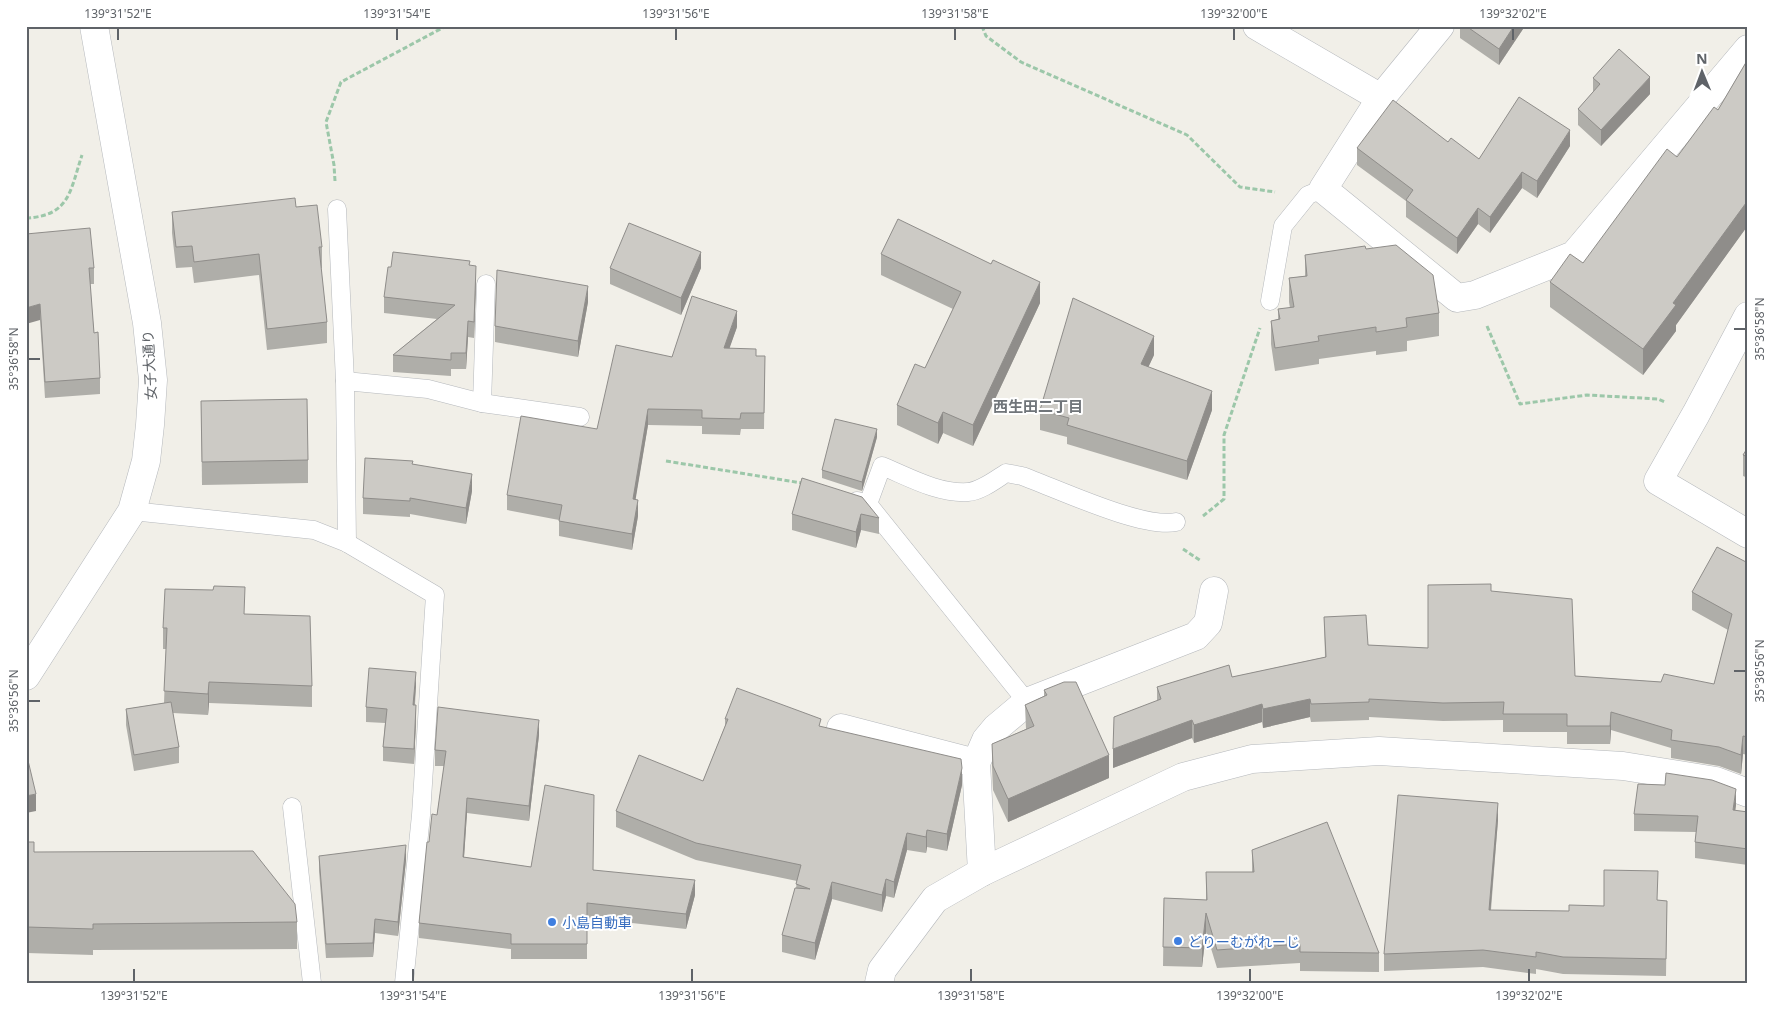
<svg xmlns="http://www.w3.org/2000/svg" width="1774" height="1009" viewBox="0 0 1774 1009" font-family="'Noto Sans','Noto Sans JP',sans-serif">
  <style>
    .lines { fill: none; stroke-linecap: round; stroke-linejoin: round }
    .service-casing { stroke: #b5b8bc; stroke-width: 19 }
    .minor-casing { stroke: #b5b8bc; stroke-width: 29 }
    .tertiary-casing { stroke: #b5b8bc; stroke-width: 29 }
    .path { stroke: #9cc7a9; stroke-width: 3; stroke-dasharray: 5 2.5; stroke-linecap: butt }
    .service { stroke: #fff; stroke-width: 18 }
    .minor { stroke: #fff; stroke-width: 28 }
    .tertiary { stroke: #fff; stroke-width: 28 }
    .wall { fill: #afaea9 }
    .shaded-wall { fill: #8f8d8a }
    .building { fill: #cccac5; stroke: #8f8d8a }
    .ticks { fill: none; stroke: #5f6368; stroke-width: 2 }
    .shop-dot { fill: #3f7fe0; stroke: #fff; stroke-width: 2 }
    .labels { text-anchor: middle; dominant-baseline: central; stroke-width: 4; stroke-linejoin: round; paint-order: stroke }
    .street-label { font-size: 14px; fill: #5f6368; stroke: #fff }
    .shop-label { font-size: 14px; fill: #366cbe; stroke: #fff; text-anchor: start }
    .neighbourhood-label { font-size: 15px; font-weight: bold; fill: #70757a; stroke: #fff }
    .neatline { fill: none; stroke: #5f6368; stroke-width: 2 }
    .ticks-label { font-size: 12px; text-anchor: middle; fill: #5f6368 }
  </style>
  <rect width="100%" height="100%" fill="#f1efe8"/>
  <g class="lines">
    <defs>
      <g id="service">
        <polyline points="337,209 345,381 347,543"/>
        <polyline points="1270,301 1283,226 1308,195 1323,189"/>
        <polyline points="345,381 428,389 482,403 580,417"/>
        <polyline points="482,403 486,284"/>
        <polyline points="857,501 868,504 1027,702"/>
        <path d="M868,504L882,466C909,477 938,494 968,492C981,491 995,480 1006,473L1022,476C1058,489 1142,529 1176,522"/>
        <polyline points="132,511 314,530 347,543 435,595 421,815 404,983"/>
        <polyline points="292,807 312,983"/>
      </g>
      <g id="minor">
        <polyline points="1257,26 1381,98"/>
        <polyline points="1440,26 1381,98 1323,189 1457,298 1475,295 1574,255 1748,49"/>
        <polyline points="1748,316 1696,414 1658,481 1748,534"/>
        <polyline points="841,728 972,762"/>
        <polyline points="982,872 976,763 986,740 996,728 1027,702 1196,636 1208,623 1214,591"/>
        <polyline points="879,983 882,970 935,899 982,872 1183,777 1252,759 1379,751 1623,766 1716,781 1748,793"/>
      </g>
      <polyline id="tertiary" points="26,676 132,511 146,461 150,425 153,380 147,323 94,26"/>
    </defs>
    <use href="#service" class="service-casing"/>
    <use href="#minor" class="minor-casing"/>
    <use href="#tertiary" class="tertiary-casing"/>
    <g class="path">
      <polyline points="982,26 986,36 1021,62 1187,135 1240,187 1275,192"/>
      <polyline points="335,181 334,165 326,122 341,82 446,26"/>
      <path d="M26,218C70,216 70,191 82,155"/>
      <polyline points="1487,326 1520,404 1587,395 1658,399 1665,402"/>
      <polyline points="666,461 802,483"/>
      <polyline points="1203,516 1224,499 1224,435 1260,328"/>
      <polyline points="1183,549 1201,561"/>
    </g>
    <use href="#service" class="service"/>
    <use href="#minor" class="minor"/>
    <use href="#tertiary" class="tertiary"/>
  </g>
  <g class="wall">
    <polygon points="1460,26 1525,26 1499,65 1460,38"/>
    <polygon points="1748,59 1748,230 1746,228 1676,325 1676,331 1643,375 1550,307 1550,282 1583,263 1677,157 1718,110"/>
    <polygon points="1593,78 1650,94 1601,146 1578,125 1578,109 1593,92"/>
    <polygon points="1448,142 1479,159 1570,146 1537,198 1522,188 1490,233 1478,224 1457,254 1406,217 1406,201 1357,165 1357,148"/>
    <polygon points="296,207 322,247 322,268 321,268 327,322 327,343 267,350 259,275 194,283 192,267 176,268 172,233 172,212"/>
    <polygon points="26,234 94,268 94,284 90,284 94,333 100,378 100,394 45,398 40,320"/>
    <polygon points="1366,249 1439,313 1439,336 1407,341 1407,351 1376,355 1376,351 1319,359 1319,364 1275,371 1271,344 1271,321 1278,319 1278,309 1290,308 1289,302 1289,278 1305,276 1305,255"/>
    <polygon points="881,254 1040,303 973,446 943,433 938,444 897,425 897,405 925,368 953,309 881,275"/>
    <polygon points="470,265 476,282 474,338 468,337 466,369 451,369 451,376 393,372 393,355 437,319 384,313 384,297"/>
    <polygon points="610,268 701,268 681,315 610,284"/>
    <polygon points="588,302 578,357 495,342 495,326"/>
    <polygon points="737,327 729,348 756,356 765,356 764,429 741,429 740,435 702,434 702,426 648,425 635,500 638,516 632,550 559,536 559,520 507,510 507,495 597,429 672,357"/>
    <polygon points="1154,355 1148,367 1212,410 1187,480 1067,444 1067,437 1040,430 1040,410"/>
    <polygon points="201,401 308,460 308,483 202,485"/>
    <polygon points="877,437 862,491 822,478 822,470"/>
    <polygon points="1748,447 1748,478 1743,476 1743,455"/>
    <polygon points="413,464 472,491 466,524 410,514 410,517 363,514 363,498"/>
    <polygon points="802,478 879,518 879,534 861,530 856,548 792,530 792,514"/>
    <polygon points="1748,563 1748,755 1743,754 1741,774 1719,766 1671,758 1671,748 1611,730 1610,744 1567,744 1567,732 1503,732 1503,720 1443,721 1369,717 1369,720 1311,722 1310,717 1263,728 1262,722 1194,743 1192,738 1113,768 1157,701 1157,687 1232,677 1325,657 1324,617 1368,645 1428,648 1491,591 1575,676 1661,682 1714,684 1728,630 1692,610 1692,592"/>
    <polygon points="244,614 312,686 312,707 209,703 208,715 173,713 179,747 179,763 134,771 126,725 126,709 164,703 166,649 163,649 163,628"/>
    <polygon points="416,686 415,705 416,720 414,764 383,761 383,747 385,723 366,722 366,707"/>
    <polygon points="1044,690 1109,778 1008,822 993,790 992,767 992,744 1026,729 1025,705 1044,696"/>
    <polygon points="725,719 821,727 962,785 947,851 927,847 926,853 907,850 894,898 886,896 882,912 832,899 815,960 782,952 782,935 796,888 797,881 696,860 616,827 616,811 703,781 725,726"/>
    <polygon points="539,735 529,821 467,813 464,857 531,867 593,870 695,895 686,929 587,918 587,959 511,959 511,949 419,938 419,923 429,842 437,815 444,766 435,766 435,750"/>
    <polygon points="1736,805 1735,811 1748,812 1748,865 1695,858 1695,842 1696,832 1634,831 1634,814"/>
    <polygon points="1498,820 1491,910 1569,911 1604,906 1657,900 1667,901 1666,976 1563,974 1536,969 1536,974 1483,967 1384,971 1384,954"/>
    <polygon points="26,842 34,852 297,922 297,949 93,950 93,955 27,953 26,963"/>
    <polygon points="1252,850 1379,953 1379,972 1300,971 1300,963 1217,968 1206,932 1202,967 1163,966 1164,898 1206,900 1206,872 1252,872"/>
    <polygon points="319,856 406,860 398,936 375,933 373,957 326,958 319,871"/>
  </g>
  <g class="shaded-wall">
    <polygon points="1514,26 1525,26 1499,65 1499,49"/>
    <polygon points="1650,77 1650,94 1601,146 1601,130"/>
    <polygon points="1570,130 1570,146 1537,198 1537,181"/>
    <polygon points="1522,172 1522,188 1490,233 1490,217"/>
    <polygon points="1746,203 1746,228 1676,325 1676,331 1643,375 1643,349 1673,303"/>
    <polygon points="1478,208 1478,224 1457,254 1457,238"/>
    <polygon points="701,252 701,268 681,315 681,298"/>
    <polygon points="476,266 476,282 474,338 474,322"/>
    <polygon points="1040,282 1040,303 973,446 973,425"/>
    <polygon points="588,286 588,302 578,357 578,341"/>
    <polygon points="40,304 40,320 26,324 26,308"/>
    <polygon points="737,311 737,327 724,364 724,348"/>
    <polygon points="468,321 468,337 466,369 466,353"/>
    <polygon points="1154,336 1154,355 1141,383 1141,364"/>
    <polygon points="1212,391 1212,410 1187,480 1187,461"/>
    <polygon points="648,409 648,425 633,515 633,499"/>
    <polygon points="943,412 943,433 938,444 938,423"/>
    <polygon points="877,429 877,437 862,491 862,482"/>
    <polygon points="472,474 472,491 466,524 466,508"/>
    <polygon points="638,500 638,516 632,550 632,534"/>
    <polygon points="861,514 861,530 856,548 856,532"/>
    <polygon points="416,672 416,686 413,720 413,705"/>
    <polygon points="209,682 209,703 208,715 208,694"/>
    <polygon points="1310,699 1310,717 1263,728 1263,709"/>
    <polygon points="1262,704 1262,722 1194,743 1194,725"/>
    <polygon points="416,705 416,720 414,764 414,749"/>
    <polygon points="1611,712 1611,730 1610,744 1610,726"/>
    <polygon points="539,720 539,735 529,821 529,806"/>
    <polygon points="1192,720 1192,738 1113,768 1113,749"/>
    <polygon points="1743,736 1743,754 1741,774 1741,755"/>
    <polygon points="1109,755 1109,778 1008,822 1008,799"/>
    <polygon points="962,768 962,785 947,851 947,834"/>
    <polygon points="1736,789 1736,805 1733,826 1733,810"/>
    <polygon points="36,794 36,811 26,813 26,796"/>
    <polygon points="467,798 467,813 463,872 463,857"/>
    <polygon points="1498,803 1498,820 1489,927 1489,910"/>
    <polygon points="927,830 927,847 926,853 926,837"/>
    <polygon points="907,833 907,850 894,898 894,882"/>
    <polygon points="406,845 406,860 398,936 398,922"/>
    <polygon points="886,879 886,896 882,912 882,895"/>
    <polygon points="695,880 695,895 686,929 686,914"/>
    <polygon points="832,882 832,899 815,960 815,943"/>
    <polygon points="1206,913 1206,932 1202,967 1202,948"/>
    <polygon points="375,919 375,933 373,957 373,943"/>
    <polygon points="27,927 27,953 26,963 26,936"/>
  </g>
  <g class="building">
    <polygon points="1466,26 1514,26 1499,49"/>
    <polygon points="1619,49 1650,77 1601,130 1578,109 1600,84 1593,78"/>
    <polygon points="1748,59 1748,204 1746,203 1673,303 1676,305 1643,349 1550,282 1570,254 1583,263 1667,149 1677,157 1714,107 1718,110"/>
    <polygon points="1519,97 1570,130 1537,181 1522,172 1490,217 1478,208 1457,238 1406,200 1413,190 1357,148 1393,100 1448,142 1451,138 1479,159"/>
    <polygon points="295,198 296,207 317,205 322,247 319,247 327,322 267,329 259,254 194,262 192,246 176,247 172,212"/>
    <polygon points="898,219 991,264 993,260 1040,282 973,425 943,412 938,423 897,405 915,364 925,368 961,292 881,254"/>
    <polygon points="629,223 701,252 681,298 610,268"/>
    <polygon points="90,228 94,268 89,268 94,333 98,332 100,378 45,382 40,304 26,308 26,234"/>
    <polygon points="1396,245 1433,275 1439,313 1406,318 1407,327 1376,332 1376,327 1318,336 1319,341 1275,348 1271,321 1280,319 1278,309 1294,307 1289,278 1307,276 1305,255 1365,246 1366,249"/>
    <polygon points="393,252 470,261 469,265 476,266 474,322 468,321 466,353 451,353 451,360 393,355 455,305 384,297 388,267 391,267"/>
    <polygon points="497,270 588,286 578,341 495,326"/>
    <polygon points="692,296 737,311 724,348 756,349 756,356 765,356 764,413 741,413 740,419 702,418 702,410 648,409 633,499 638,500 632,534 559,521 562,505 507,495 521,416 597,429 616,345 672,357"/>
    <polygon points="1073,298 1154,336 1141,364 1212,391 1187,461 1067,425 1069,418 1040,410"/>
    <polygon points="307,399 308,460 202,462 201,401"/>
    <polygon points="835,419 877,429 862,482 822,470"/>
    <polygon points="1748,447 1748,457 1743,455"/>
    <polygon points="365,458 413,461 412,464 472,474 466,508 410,498 410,501 363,498"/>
    <polygon points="802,478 862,497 879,518 861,514 856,532 792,514"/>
    <polygon points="1717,547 1748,563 1748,737 1743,736 1741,755 1719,747 1671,740 1672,730 1611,712 1610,726 1567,726 1567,714 1503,714 1504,702 1443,703 1369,699 1369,702 1311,704 1310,699 1263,709 1262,704 1194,725 1192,720 1113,749 1114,717 1161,699 1157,687 1229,665 1232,677 1326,657 1324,617 1366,615 1368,645 1428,648 1428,585 1491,584 1491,591 1572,599 1575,676 1661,682 1664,674 1714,684 1732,614 1692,592"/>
    <polygon points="214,586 245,587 244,614 310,616 312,686 209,682 208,694 164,691 167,628 163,628 165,589 213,590"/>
    <polygon points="369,668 416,672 413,705 416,705 414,749 383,747 387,709 366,707"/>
    <polygon points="1064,682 1076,682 1109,755 1008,799 993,766 992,744 1034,726 1025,705 1047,695 1044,690"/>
    <polygon points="737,688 821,719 819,726 961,759 962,768 947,834 927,830 926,837 907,833 894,882 886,879 882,895 832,882 815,943 782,935 795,888 810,889 796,884 801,865 696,843 616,811 639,755 703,781 728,719 725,719"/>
    <polygon points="171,702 179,747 134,755 126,709"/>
    <polygon points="438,707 539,720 529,806 467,798 463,857 531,867 545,785 594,795 593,870 695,880 686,914 587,903 587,944 511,944 511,934 419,923 427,842 429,842 432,814 437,815 446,751 435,750"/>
    <polygon points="26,752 36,794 26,796"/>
    <polygon points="1666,773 1712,780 1736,789 1733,810 1748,812 1748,849 1695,842 1698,816 1634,814 1638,784 1665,785"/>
    <polygon points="1398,795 1498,803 1489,910 1569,911 1569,905 1604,906 1604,870 1658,871 1657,900 1667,901 1666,959 1563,957 1536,952 1536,957 1483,950 1384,954"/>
    <polygon points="1327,822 1379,953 1300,952 1300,944 1217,950 1206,913 1202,948 1163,947 1164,898 1207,900 1206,872 1254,872 1252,850"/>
    <polygon points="26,842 34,842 34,852 253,851 295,904 297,922 93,924 93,929 27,927 26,936"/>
    <polygon points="406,845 398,922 375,919 373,943 326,944 319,856"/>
  </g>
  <path class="ticks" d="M118,28V40M397,28V40M676,28V40M955,28V40M1234,28V40M1513,28V40M1734,329H1746M28,359H40M1734,671H1746M28,701H40M134,969V982M413,969V982M692,969V982M971,969V982M1250,969V982M1529,969V982"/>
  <g class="shop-dot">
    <circle cx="552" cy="922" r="5"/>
    <circle cx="1178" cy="941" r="5"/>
  </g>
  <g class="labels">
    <g class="street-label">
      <text transform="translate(149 365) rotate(-93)">女子大通り</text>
    </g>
    <g class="shop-label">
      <text x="562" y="922">小島自動車</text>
      <text x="1188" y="941">どりーむがれーじ</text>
    </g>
    <g class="neighbourhood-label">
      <text x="1038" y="406">西生田二丁目</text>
    </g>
  </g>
  <rect width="1774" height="1009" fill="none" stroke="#ffffff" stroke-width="55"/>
  <g transform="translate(1702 72) rotate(359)" stroke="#ffffff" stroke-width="4" paint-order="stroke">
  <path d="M0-4L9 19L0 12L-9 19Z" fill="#5f6368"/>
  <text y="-8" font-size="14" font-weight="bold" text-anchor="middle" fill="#5f6368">N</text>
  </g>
  <rect x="28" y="28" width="1718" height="954" class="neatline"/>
  <g class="ticks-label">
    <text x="118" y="18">139°31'52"E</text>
    <text x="397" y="18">139°31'54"E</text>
    <text x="676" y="18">139°31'56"E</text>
    <text x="955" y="18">139°31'58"E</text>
    <text x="1234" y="18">139°32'00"E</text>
    <text x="1513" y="18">139°32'02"E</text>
    <text transform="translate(1760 329) rotate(-90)" y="4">35°36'58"N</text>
    <text transform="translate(14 359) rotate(-90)" y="4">35°36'58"N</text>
    <text transform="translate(1760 671) rotate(-90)" y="4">35°36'56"N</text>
    <text transform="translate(14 701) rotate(-90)" y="4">35°36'56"N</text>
    <text x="134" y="1000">139°31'52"E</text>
    <text x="413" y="1000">139°31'54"E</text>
    <text x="692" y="1000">139°31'56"E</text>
    <text x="971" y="1000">139°31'58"E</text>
    <text x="1250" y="1000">139°32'00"E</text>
    <text x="1529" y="1000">139°32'02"E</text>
  </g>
</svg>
